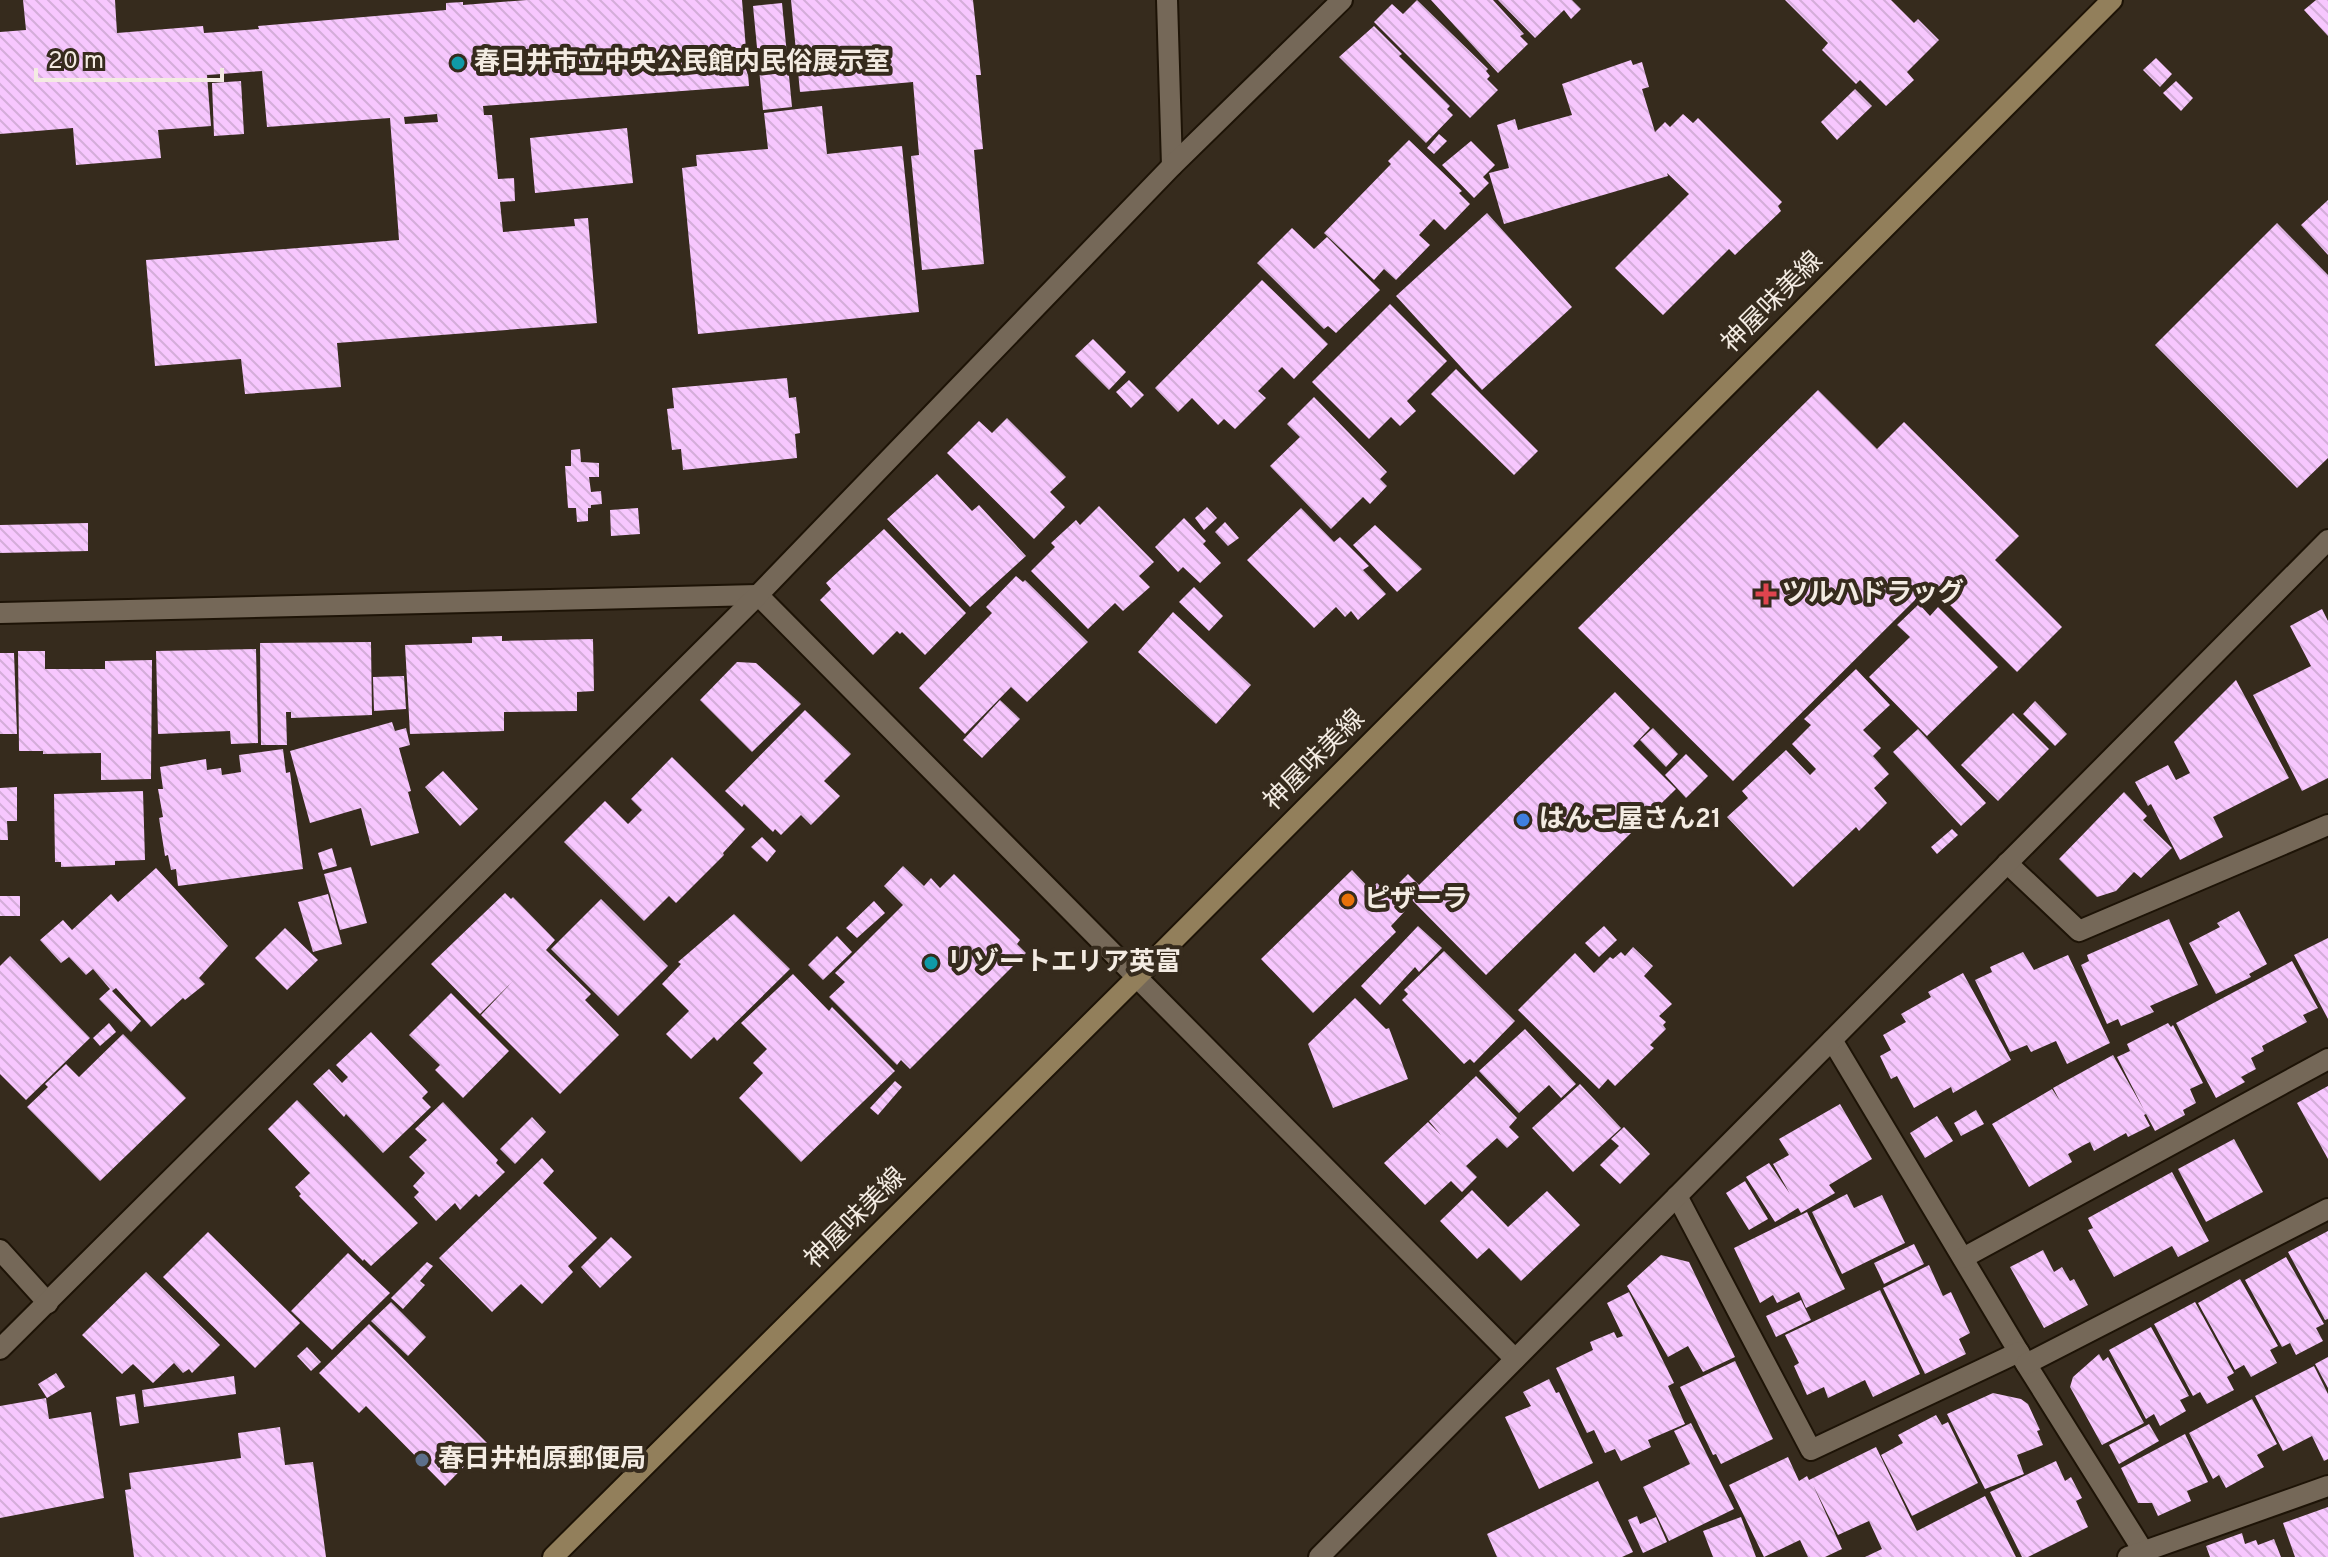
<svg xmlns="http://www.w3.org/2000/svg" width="2328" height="1557" viewBox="0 0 2328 1557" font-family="Overpass,'Noto Sans JP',sans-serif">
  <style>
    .building { fill: url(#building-back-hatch); fill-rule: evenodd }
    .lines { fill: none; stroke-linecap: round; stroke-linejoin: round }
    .street-casing { stroke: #1d1306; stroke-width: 24 }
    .secondary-casing { stroke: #1d1306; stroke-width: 24 }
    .street { stroke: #756858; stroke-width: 20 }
    .secondary { stroke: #927f5b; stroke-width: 20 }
    .culture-dot { fill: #0f9aa8; stroke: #362b1d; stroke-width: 3 }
    .health-dot { fill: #e0444e; stroke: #362b1d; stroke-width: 3 }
    .shop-dot { fill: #3f7fe0; stroke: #362b1d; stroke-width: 3 }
    .food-dot { fill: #e8710a; stroke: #362b1d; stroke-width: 3 }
    .service-dot { fill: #5c6f8a; stroke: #362b1d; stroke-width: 3 }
    .labels { text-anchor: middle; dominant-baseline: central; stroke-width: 8; stroke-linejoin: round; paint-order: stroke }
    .poi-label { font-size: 26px; font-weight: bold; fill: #f3ebe2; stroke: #362b1d; text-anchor: start }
    .street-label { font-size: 26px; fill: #f3ebe2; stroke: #362b1d }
  </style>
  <defs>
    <pattern id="building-back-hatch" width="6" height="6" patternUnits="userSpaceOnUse" patternTransform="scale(2)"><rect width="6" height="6" fill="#f7c7fe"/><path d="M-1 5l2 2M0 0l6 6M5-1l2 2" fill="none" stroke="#d4add9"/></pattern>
  </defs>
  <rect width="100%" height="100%" fill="#362b1d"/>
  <g class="building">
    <path d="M23,0H115L117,33L203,26L204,33L259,29L258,26L446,10V3L463,2V5L527,0H742L749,86L483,106L484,115H492L498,179L514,178L515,201L500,202L503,232L575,226L574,219L588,218L597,323L337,343L341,387L245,394L241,359L155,366L146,260L399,240L390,118L267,127L262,71L207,75L211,126L158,130L161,158L76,165L73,128L0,134V32L26,30ZM437,114L438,122L405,124L404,117Z"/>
    <polygon points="791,0 973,0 981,75 976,75 983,149 974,150 984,264 922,270 911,156 919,155 913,82 800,92"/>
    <polygon points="1417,0 1488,69 1486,71 1490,76 1487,79 1498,90 1470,118 1374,22 1392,4 1403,14"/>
    <polygon points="1431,0 1493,0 1524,34 1520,36 1528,44 1498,73"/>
    <polygon points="1498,0 1572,0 1581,9 1571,19 1564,10 1535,38"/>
    <polygon points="1785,0 1891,0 1914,23 1918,19 1939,40 1907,72 1914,80 1886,106 1860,80 1856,84 1822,50 1828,43"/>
    <polygon points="2316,0 2328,0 2328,36 2304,10"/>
    <polygon points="782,3 792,107 763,110 753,6"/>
    <polygon points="1374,26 1402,54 1399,56 1450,106 1447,109 1453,115 1426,143 1339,57"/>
    <polygon points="2156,58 2172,74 2160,87 2143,70"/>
    <polygon points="1631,60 1633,65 1642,62 1649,87 1642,89 1655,132 1665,122 1670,127 1683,114 1693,123 1698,118 1782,202 1778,206 1781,211 1735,255 1729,249 1663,315 1615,268 1689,194 1667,173 1668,176 1504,224 1489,173 1509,168 1497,125 1515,119 1518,130 1572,115 1562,84"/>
    <polygon points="241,81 244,134 214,136 212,83"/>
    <polygon points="2176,81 2193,98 2181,111 2163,93"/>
    <polygon points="1855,89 1872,106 1837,140 1821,122"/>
    <polygon points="822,106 827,154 902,146 919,312 698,334 682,168 697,166 696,155 768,149 764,113"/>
    <polygon points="627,128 633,183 535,193 530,138"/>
    <polygon points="1439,134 1447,141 1434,154 1427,148"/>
    <polygon points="1409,140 1462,191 1459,193 1470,204 1445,230 1434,219 1419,235 1430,245 1396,280 1384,269 1374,280 1324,233 1391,164 1388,161"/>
    <polygon points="1471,141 1495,165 1483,177 1489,183 1474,198 1442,165"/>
    <polygon points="2328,200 2328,255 2301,225"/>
    <polygon points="1487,213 1572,307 1482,390 1396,296"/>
    <polygon points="2277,223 2328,275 2328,458 2297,488 2155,345"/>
    <polygon points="1292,228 1314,249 1327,237 1380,290 1336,333 1328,326 1324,329 1257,263"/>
    <polygon points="1262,280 1328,344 1294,379 1282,367 1258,391 1266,398 1235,429 1224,419 1218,425 1192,398 1178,412 1155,388"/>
    <polygon points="1390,304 1447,361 1407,401 1416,411 1400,426 1391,417 1369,439 1312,382"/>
    <polygon points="1093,339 1126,372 1109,390 1075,356"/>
    <polygon points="1456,369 1538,451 1514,475 1431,394"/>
    <polygon points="787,378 789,398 796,397 800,433 795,434 797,458 683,470 681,449 672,450 667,409 674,408 672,388"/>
    <polygon points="1129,380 1144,395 1131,408 1116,392"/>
    <polygon points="1818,390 1877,449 1904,422 2019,536 1995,560 2062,627 2017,672 1930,585 1733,781 1578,628"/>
    <polygon points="1314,397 1387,472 1380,479 1387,486 1370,504 1363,497 1331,529 1270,466 1300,437 1287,424"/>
    <polygon points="1007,418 1066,477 1050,492 1065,507 1034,539 947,453 979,421 992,433"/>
    <polygon points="580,449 581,462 599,463 599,477 589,477 591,492 601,491 602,504 591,505 591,508 588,508 588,521 577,522 576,508 568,508 565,466 571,466 571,450"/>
    <polygon points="937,474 972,511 979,505 1026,556 970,607 887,519"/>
    <polygon points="1099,506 1154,562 1139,576 1150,587 1123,611 1115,603 1088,629 1031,571 1055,547 1051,543 1076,520 1080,525"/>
    <polygon points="1207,507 1217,518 1204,530 1195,518"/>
    <polygon points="638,508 640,534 611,536 610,510"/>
    <polygon points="1301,508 1334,542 1340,537 1369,566 1363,570 1386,594 1358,620 1351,611 1345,617 1336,607 1314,628 1247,560"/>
    <polygon points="1184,518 1206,541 1203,544 1221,563 1200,583 1183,567 1178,572 1155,547"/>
    <polygon points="1225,522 1239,538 1228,546 1215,532"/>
    <polygon points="88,523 88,551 0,553 0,525"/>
    <polygon points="1375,525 1422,569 1397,592 1353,545"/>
    <polygon points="884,529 966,613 925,655 902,632 900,634 897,631 873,655 820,600 831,589 826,583"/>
    <polygon points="1016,576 1023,582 1025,580 1088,642 1027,702 1011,687 965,734 919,688 992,613 986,607"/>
    <polygon points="1194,587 1223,616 1209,631 1179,602"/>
    <polygon points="1919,604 1930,616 1938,607 1998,667 1927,736 1869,677 1910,637 1897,625"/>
    <polygon points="2322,609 2328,621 2328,778 2302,791 2253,695 2311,666 2290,626"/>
    <polygon points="1173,612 1251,685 1216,724 1138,652"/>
    <polygon points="502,636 502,641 593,639 594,691 577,692 577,711 504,712 504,731 410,734 405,645 472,643 472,637"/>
    <polygon points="371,642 372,715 291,718 291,712 286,712 287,745 261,745 260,643"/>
    <polygon points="256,649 258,743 231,744 230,731 158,734 156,651"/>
    <polygon points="18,651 45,651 45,669 105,669 105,661 152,660 151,779 101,780 101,753 43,754 43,751 19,751"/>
    <polygon points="0,653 14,653 17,734 0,734"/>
    <polygon points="737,662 756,663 801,704 752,752 700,700"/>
    <polygon points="1856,669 1890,705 1863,730 1881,748 1873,756 1889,774 1874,788 1887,803 1859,831 1856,827 1793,887 1727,817 1748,798 1742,791 1786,750 1810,775 1816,769 1792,744 1811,725 1804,719"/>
    <polygon points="404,676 406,709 374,711 373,677"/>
    <polygon points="2236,680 2289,778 2213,817 2223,837 2180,860 2151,804 2148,806 2135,782 2168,765 2176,780 2190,773 2174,742"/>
    <polygon points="1615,692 1650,728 1633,746 1676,789 1486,975 1407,895 1404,898 1394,888 1408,874 1419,885"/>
    <polygon points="1000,700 1020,719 982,758 963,740"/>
    <polygon points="2035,701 2067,734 2055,746 2023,714"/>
    <polygon points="805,710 851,754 824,781 840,796 811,825 801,815 781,835 775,829 773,832 744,804 742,807 725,791"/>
    <polygon points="2013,713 2049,749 1998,801 1961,765"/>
    <polygon points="392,722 395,731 406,728 410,745 399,748 411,791 408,792 419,833 371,846 361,808 310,823 290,751"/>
    <polygon points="1653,728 1678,754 1666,767 1640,740"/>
    <polygon points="1918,729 1986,803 1961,826 1893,752"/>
    <polygon points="283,749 286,773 290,772 303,869 178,886 176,869 171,870 168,855 165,856 159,818 163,817 158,789 163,789 160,767 206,759 207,770 221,768 222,775 241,772 239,755"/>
    <polygon points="1686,754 1708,776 1686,798 1665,775"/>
    <polygon points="672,757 745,829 723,853 724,855 676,903 669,896 644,921 564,842 605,801 628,824 642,810 631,799"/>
    <polygon points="443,771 478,809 460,826 425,787"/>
    <polygon points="17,787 17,821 7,821 8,840 0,840 0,788"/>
    <polygon points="143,791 145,860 115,861 115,865 61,867 61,862 55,862 54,794"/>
    <polygon points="2124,792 2147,816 2143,820 2172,848 2141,878 2134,872 2116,891 2097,897 2059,859"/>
    <polygon points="1952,829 1958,835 1937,854 1931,847"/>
    <polygon points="762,837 776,851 767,862 751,847"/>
    <polygon points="332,848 337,866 323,870 318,853"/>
    <polygon points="903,866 924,886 931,878 940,888 954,874 1020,940 1017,944 1026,953 910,1069 901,1060 897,1065 829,997 845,982 835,973 903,905 884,886"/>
    <polygon points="351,867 367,923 340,930 324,874"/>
    <polygon points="156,868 228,946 199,978 205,984 185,1000 183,998 151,1027 116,988 112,991 141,1021 131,1032 99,999 110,989 93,969 86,975 69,957 61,963 40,940 63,920 72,930 111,894 118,902"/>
    <polygon points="1352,870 1370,889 1377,883 1405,911 1391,926 1396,932 1313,1013 1261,959"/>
    <polygon points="505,893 511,899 513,897 555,940 546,950 591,994 585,1000 619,1035 560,1094 481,1015 513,981 480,1014 431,964"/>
    <polygon points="328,894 342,944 313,952 298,902"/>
    <rect x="0" y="896" width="20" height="20"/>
    <polygon points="601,899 668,966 618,1016 551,949"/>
    <polygon points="874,901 885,913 857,938 846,928"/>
    <polygon points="2239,911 2267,964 2249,974 2251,977 2216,994 2189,943 2220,927 2217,923"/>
    <polygon points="734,914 790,969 717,1041 714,1037 691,1059 666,1034 689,1011 662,984 681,964 678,962"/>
    <polygon points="2169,919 2198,985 2150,1006 2154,1012 2121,1026 2118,1019 2107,1024 2081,965 2089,961 2087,955"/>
    <polygon points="1418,926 1442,948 1419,972 1415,967 1380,1005 1361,986"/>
    <polygon points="1604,926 1617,940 1599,957 1585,943"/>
    <polygon points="285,928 318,960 287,990 255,958"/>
    <polygon points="837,936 852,952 823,980 808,965"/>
    <polygon points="2328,938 2328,1019 2294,955"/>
    <polygon points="1633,947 1653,966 1644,976 1672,1004 1659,1016 1666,1022 1663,1025 1666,1029 1650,1045 1654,1048 1615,1086 1608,1079 1599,1089 1518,1010 1575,953 1594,973 1610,957 1613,959 1621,952 1625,956"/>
    <polygon points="1444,951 1515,1021 1474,1063 1470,1059 1464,1064 1402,1000 1408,994 1404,990"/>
    <polygon points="2023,952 2034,970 2068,955 2110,1043 2067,1064 2056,1041 2031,1052 2027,1045 2010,1052 1975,980 1992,972 1990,967"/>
    <polygon points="10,956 90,1038 26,1100 0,1074 0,966"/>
    <polygon points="2292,961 2318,1008 2303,1015 2307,1022 2262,1046 2264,1051 2251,1058 2256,1069 2241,1077 2245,1082 2216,1098 2176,1023"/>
    <polygon points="1963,973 2011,1060 1953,1093 1951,1087 1914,1108 1897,1076 1891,1079 1880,1056 1891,1050 1883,1035 1906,1022 1901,1014 1931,997 1928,992"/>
    <polygon points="793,974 829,1011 832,1007 895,1071 801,1162 739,1098 763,1073 753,1063 767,1049 741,1023"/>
    <polygon points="451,993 509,1051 463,1098 435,1070 440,1065 409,1035"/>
    <polygon points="1355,998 1386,1029 1389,1028 1408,1079 1333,1108 1308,1044"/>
    <polygon points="109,1023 116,1032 100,1046 93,1038"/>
    <polygon points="2168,1023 2171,1027 2173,1025 2203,1083 2190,1089 2196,1103 2183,1110 2185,1115 2155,1131 2146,1114 2144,1115 2150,1126 2128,1137 2126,1133 2094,1151 2090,1142 2084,1145 2068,1154 2072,1162 2029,1187 1992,1124 2052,1089 2060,1101 2053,1088 2113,1055 2144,1110 2117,1057 2130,1051 2127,1044"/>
    <polygon points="1525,1029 1576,1084 1561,1098 1549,1085 1519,1113 1479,1071"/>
    <polygon points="371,1032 428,1092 422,1098 431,1107 383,1153 346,1114 344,1117 313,1084 329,1069 342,1083 348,1077 336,1065"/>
    <polygon points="123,1034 186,1098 100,1181 27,1107 48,1087 45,1084 66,1064 79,1077"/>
    <polygon points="1476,1076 1517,1118 1509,1127 1519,1137 1507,1148 1497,1138 1466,1166 1477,1177 1462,1192 1451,1181 1425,1205 1384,1163 1428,1122 1441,1135 1429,1121"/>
    <polygon points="895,1081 902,1087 878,1115 870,1108"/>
    <polygon points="1580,1084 1621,1128 1573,1172 1532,1128"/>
    <polygon points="2328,1086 2328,1159 2297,1103"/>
    <polygon points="297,1100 418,1223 371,1266 364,1259 363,1261 299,1196 301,1194 295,1187 310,1173 268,1129"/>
    <polygon points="443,1102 498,1160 496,1163 505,1172 479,1197 476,1194 460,1210 455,1203 436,1221 414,1197 419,1192 413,1186 425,1173 409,1157 427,1140 415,1129"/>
    <polygon points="1840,1104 1872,1159 1829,1185 1835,1193 1801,1213 1798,1208 1775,1222 1746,1177 1769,1163 1790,1194 1773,1164 1789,1155 1779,1139"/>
    <polygon points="1976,1110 1984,1124 1961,1136 1954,1123"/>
    <polygon points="1937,1116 1953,1141 1925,1158 1910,1133"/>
    <polygon points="532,1117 546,1132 515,1164 500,1149"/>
    <polygon points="1624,1127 1650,1154 1620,1184 1600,1165 1619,1146 1611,1139"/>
    <polygon points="2234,1139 2263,1192 2206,1222 2178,1169"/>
    <polygon points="542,1158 554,1171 543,1183 597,1238 568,1266 573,1272 542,1304 521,1284 492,1312 439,1258"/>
    <polygon points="2172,1172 2209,1241 2178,1257 2172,1246 2114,1277 2088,1230 2093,1228 2088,1218"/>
    <polygon points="1745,1181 1768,1219 1749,1230 1726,1193"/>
    <polygon points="1472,1190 1508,1227 1547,1191 1580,1225 1521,1281 1489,1248 1477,1259 1440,1221"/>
    <polygon points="1847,1194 1854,1208 1882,1195 1905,1243 1842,1274 1812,1212"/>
    <polygon points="1807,1212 1845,1289 1806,1308 1799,1292 1777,1303 1773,1295 1760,1303 1734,1248"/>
    <polygon points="2328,1231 2328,1319 2325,1320 2288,1252"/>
    <polygon points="208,1232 300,1323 255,1368 163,1277"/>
    <polygon points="611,1237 632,1257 600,1288 581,1267"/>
    <polygon points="1914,1244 1924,1264 1884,1284 1874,1263"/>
    <polygon points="2043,1250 2054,1272 2062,1267 2070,1281 2074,1279 2088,1305 2044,1328 2010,1267"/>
    <polygon points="348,1253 390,1293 332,1350 291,1311"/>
    <polygon points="1661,1255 1689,1262 1735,1357 1703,1372 1688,1346 1668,1357 1627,1286"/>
    <polygon points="2286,1257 2324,1324 2316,1328 2323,1341 2296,1355 2290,1343 2282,1347 2245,1280"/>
    <polygon points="427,1262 433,1266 420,1281 425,1285 403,1309 391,1298"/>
    <polygon points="1929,1265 1943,1296 1951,1292 1970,1333 1959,1339 1966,1354 1925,1374 1883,1288"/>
    <polygon points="146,1272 220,1345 192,1373 189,1369 183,1373 174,1363 153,1383 133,1364 122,1374 82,1335"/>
    <polygon points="2240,1279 2278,1346 2270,1350 2277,1363 2251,1377 2244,1365 2235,1370 2198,1303"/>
    <polygon points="1880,1290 1920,1374 1873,1397 1865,1380 1828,1398 1824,1387 1807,1395 1794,1366 1799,1363 1785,1335"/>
    <polygon points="1629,1292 1674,1383 1668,1386 1685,1424 1648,1440 1651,1447 1621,1461 1615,1449 1605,1453 1594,1430 1587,1433 1556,1368 1593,1350 1590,1342 1614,1332 1617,1338 1623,1336 1607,1303"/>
    <polygon points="1801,1300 1811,1320 1776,1337 1766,1316"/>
    <polygon points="391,1302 426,1337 408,1356 371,1321"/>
    <polygon points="2195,1302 2234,1373 2227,1377 2234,1390 2207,1404 2200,1392 2193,1396 2154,1324"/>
    <polygon points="369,1324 487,1443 445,1486 366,1406 359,1413 319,1373"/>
    <polygon points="2151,1327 2189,1396 2180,1400 2186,1411 2160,1426 2154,1414 2146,1419 2109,1350"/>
    <polygon points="307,1347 321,1362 311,1371 297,1356"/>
    <polygon points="2099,1354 2103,1361 2108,1357 2144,1423 2102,1445 2070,1387 2073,1377"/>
    <polygon points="2328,1357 2328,1388 2315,1364"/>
    <polygon points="1735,1361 1773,1439 1721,1464 1716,1454 1713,1455 1680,1387"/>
    <polygon points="2314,1366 2328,1394 2328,1459 2324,1461 2312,1436 2283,1451 2255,1396"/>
    <polygon points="56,1373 65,1387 47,1398 38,1384"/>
    <polygon points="234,1376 236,1394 144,1407 142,1390"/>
    <polygon points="1549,1379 1556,1393 1559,1392 1593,1463 1539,1489 1505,1417 1531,1406 1523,1392"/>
    <polygon points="1993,1393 2021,1399 2028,1404 2040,1430 2037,1431 2043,1445 2017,1455 2024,1474 1985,1489 1947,1414"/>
    <polygon points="135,1394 139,1423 120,1426 116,1397"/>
    <polygon points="46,1398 49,1419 91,1412 104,1498 0,1518 0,1406"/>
    <polygon points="2252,1399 2277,1444 2257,1455 2264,1467 2226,1488 2219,1475 2213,1479 2189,1433"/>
    <polygon points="1936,1415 1942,1425 1948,1422 1978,1483 1912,1516 1881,1455 1903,1443 1898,1435"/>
    <polygon points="1691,1423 1734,1509 1669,1541 1643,1487 1690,1464 1674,1431"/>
    <polygon points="2149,1424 2159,1441 2119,1464 2109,1445"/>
    <polygon points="280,1427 285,1465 313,1462 326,1557 134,1557 125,1490 131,1489 129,1473 241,1458 238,1433"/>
    <polygon points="2185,1434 2208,1482 2187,1491 2191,1501 2158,1516 2152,1503 2138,1503 2121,1468"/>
    <polygon points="1876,1447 1917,1531 1985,1496 2016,1557 1865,1557 1882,1549 1869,1521 1838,1535 1813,1485 1842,1549 1825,1557 1808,1557 1800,1540 1764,1557 1729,1485 1788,1457 1799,1481 1807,1476 1809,1480"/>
    <polygon points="2056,1461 2065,1481 2071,1477 2082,1498 2076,1501 2088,1527 2028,1557 2022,1557 1990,1492"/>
    <polygon points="1598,1481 1633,1552 1622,1557 1497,1557 1487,1534"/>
    <polygon points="2328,1507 2328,1557 2295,1557 2283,1523"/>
    <polygon points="1637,1516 1640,1524 1656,1517 1667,1542 1643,1553 1628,1520"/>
    <polygon points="1741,1517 1756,1557 1713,1557 1703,1531"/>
    <polygon points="2242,1533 2245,1544 2256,1540 2258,1545 2274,1539 2281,1557 2210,1557 2206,1546"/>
  </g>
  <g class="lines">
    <defs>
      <g id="street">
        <polyline points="1167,0 1172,166"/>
        <polyline points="0,613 758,595 1515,1359"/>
        <polyline points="2007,863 2079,931 2328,825"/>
        <polyline points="1832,1040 2026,1364 2147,1557"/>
        <polyline points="1677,1196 1811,1450 2019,1352"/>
        <polyline points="0,1250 48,1303"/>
        <polyline points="1963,1258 2328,1059"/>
        <polyline points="0,1349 758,595 1172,166 1342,0"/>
        <polyline points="2026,1364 2328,1209"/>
        <polyline points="1319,1557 2328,540"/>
        <polyline points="2128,1557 2328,1486"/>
      </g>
      <polyline id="secondary" points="553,1557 1136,978 2112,0"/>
    </defs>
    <use href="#street" class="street-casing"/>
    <use href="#secondary" class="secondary-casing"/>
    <use href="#street" class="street"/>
    <use href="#secondary" class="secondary"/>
  </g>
  <g class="culture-dot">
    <circle cx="458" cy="63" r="8"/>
    <circle cx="931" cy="963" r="8"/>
  </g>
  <path class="health-dot" d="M1762 582h8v8h8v8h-8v8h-8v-8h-8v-8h8z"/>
  <circle class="shop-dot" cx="1523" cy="820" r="8"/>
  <circle class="food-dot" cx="1348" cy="900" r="8"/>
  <circle class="service-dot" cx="422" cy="1460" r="8"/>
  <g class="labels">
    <g class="poi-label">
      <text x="474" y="63">春日井市立中央公民館内民俗展示室</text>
      <text x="1782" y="594">ツルハドラッグ</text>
      <text x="1539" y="820">はんこ屋さん21</text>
      <text x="1364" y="900">ピザーラ</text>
      <text x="947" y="963">リゾートエリア英富</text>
      <text x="438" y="1460">春日井柏原郵便局</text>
    </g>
    <g class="street-label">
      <text transform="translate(1773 303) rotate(-45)">神屋味美線</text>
      <text transform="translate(1315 761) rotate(-45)">神屋味美線</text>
      <text transform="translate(856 1219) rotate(-45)">神屋味美線</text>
    </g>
  </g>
  <path d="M36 68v12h186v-12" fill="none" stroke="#f3ebe2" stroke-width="4"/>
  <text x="48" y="68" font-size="24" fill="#f3ebe2" stroke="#362b1d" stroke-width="6" paint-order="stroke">20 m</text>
</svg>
